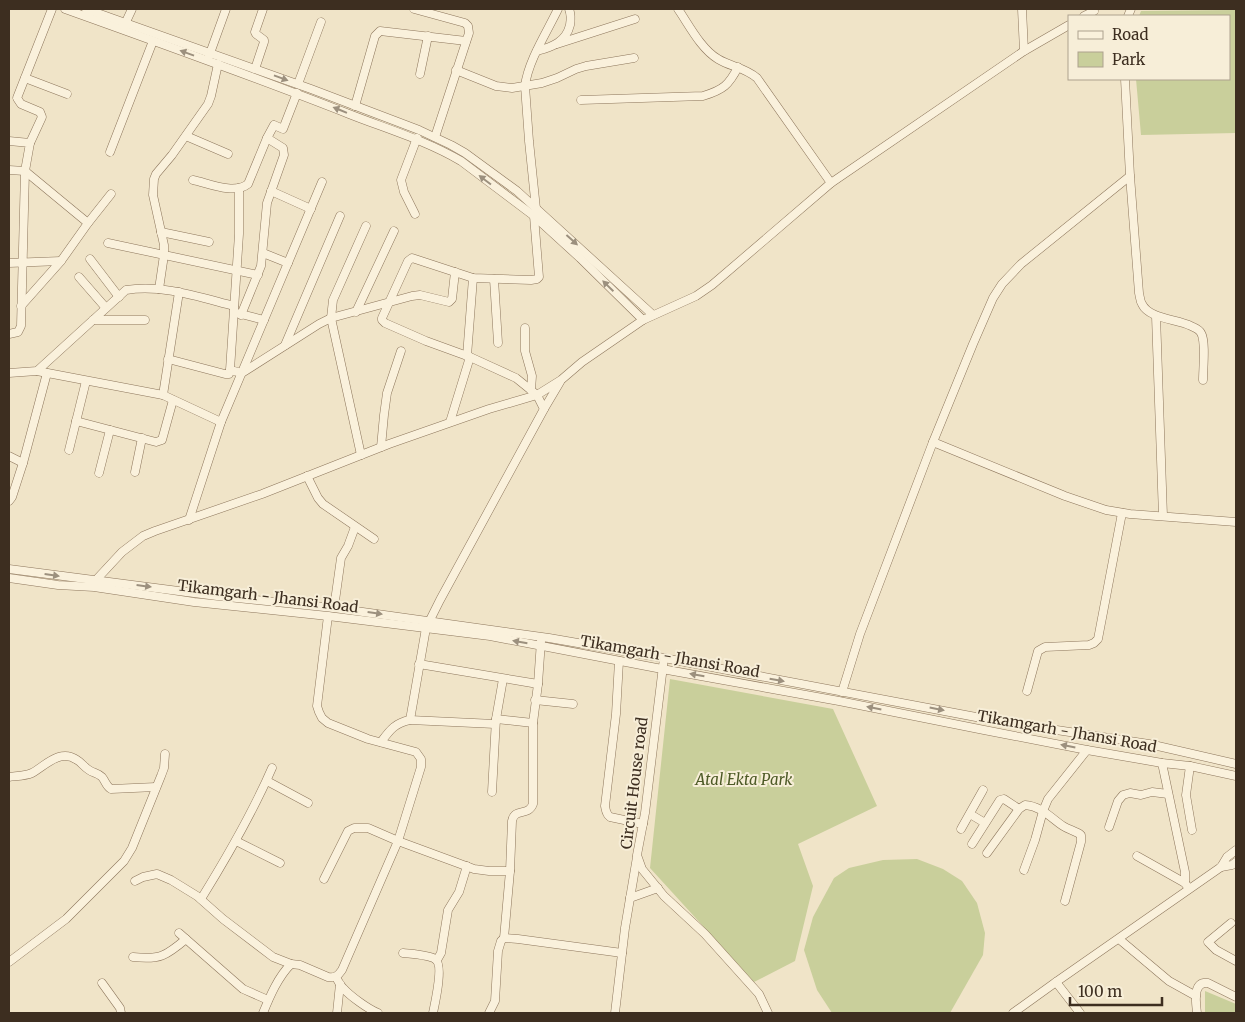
<svg xmlns="http://www.w3.org/2000/svg" width="1245" height="1022" viewBox="0 0 1245 1022" font-family="Merriweather,serif">
  <style>
    .green { fill: #c9cf9b }
    .lines { fill: none; stroke-linecap: round; stroke-linejoin: round }
    .minor-casing { stroke: #8d765c; stroke-width: 9 }
    .minor { stroke: #faf1dc; stroke-width: 8 }
    .oneway { fill: #9c907e }
    .labels { text-anchor: middle; dominant-baseline: central; stroke-width: 4; stroke-linejoin: round; paint-order: stroke }
    .street-label { font-size: 15px; fill: #3d2e20; stroke: #f7eed8 }
    .park-label { font-size: 15px; font-style: italic; fill: #4d5a26; stroke: #f7eed8 }
  </style>
  <rect width="100%" height="100%" fill="#f0e4c8"/>
  <g class="green">
    <polygon points="1236,10 1236,133 1141,135 1136,79 1229,79 1229,16 1139,16 1141,11"/>
    <polygon points="670,679 833,709 877,806 798,844 813,886 795,961 754,982 650,868"/>
    <polygon points="917,859 943,869 962,881 977,903 985,933 983,955 950,1013 832,1013 817,990 804,950 813,917 834,878 849,868 883,860"/>
    <polygon points="1205,991 1236,1004 1236,1013 1205,1013"/>
  </g>
  <g class="lines">
    <defs>
      <g id="minor">
        <path d="M65,9C160,43 255,77 349,114C387,129 425,140 461,161L534,216L580,258L643,320"/>
        <polyline points="86,9 311,89 419,130 451,145 465,153 517,191 653,315"/>
        <polyline points="414,9 465,23 468,26 469,33 435,137"/>
        <path d="M678,9C689,25 701,49 718,59C731,67 744,67 757,78L831,183"/>
        <polyline points="1022,9 1024,51"/>
        <polyline points="1084,16 1094,11"/>
        <polyline points="1128,16 1131,9"/>
        <polyline points="124,26 132,9"/>
        <polyline points="557,44 635,19"/>
        <path d="M537,51C552,47 566,42 570,25C571,19 571,14 569,9"/>
        <polyline points="209,56 226,9"/>
        <polyline points="255,69 264,42 264,40 256,34 255,32 263,9"/>
        <polyline points="456,70 496,86 512,88 542,83 557,78 576,69 586,66 634,58"/>
        <polyline points="420,74 428,36"/>
        <polyline points="25,78 67,94"/>
        <path d="M1125,79L1130,176L1139,293C1140,297 1140,301 1142,304C1149,319 1177,319 1191,326C1195,328 1199,329 1201,333C1206,341 1203,369 1203,380"/>
        <polyline points="298,84 321,22"/>
        <path d="M581,100L703,96C723,90 729,85 738,67"/>
        <polyline points="355,106 375,36 380,31 466,41"/>
        <polyline points="186,136 228,154"/>
        <polyline points="9,141 30,143 25,171 21,326 18,332 9,334"/>
        <polyline points="30,143 42,117 40,112 21,104 17,98 52,9"/>
        <polyline points="110,152 153,41"/>
        <polyline points="9,170 25,171 88,223 61,261 21,306"/>
        <path d="M193,180C208,183 234,195 248,184L267,138L274,125L283,129L297,93"/>
        <polyline points="239,188 239,234 230,370 242,373 319,324 331,318 412,296 420,295 449,302 452,299 455,272"/>
        <polyline points="271,191 311,209"/>
        <polyline points="415,214 404,192 401,180 417,138"/>
        <polyline points="88,223 111,194"/>
        <polyline points="161,232 209,242"/>
        <polyline points="108,243 258,275"/>
        <polyline points="263,253 288,263"/>
        <polyline points="90,259 119,297"/>
        <polyline points="9,263 61,261"/>
        <polyline points="79,277 106,308"/>
        <polyline points="494,279 498,343"/>
        <polyline points="159,289 164,255 164,245 153,195 154,179 156,174 172,155 208,104 211,96 218,64"/>
        <polyline points="356,312 394,231"/>
        <polyline points="237,313 264,320"/>
        <polyline points="241,315 261,266 267,203 284,155 283,148 267,138"/>
        <polyline points="1156,316 1163,516"/>
        <polyline points="93,320 145,320"/>
        <polyline points="525,328 525,351 532,376 531,390"/>
        <polyline points="285,345 340,216"/>
        <polyline points="467,356 473,278"/>
        <polyline points="168,359 225,374 229,374 230,370"/>
        <polyline points="37,371 163,395 221,422"/>
        <path d="M9,373L37,371L126,290C162,284 199,297 234,306"/>
        <polyline points="163,395 179,292"/>
        <polyline points="544,409 560,382"/>
        <polyline points="76,421 156,442 162,440 173,400"/>
        <path d="M450,422L470,357L426,341L385,323L382,320V318L408,261L412,258L473,278L531,280L537,279L539,277L534,216L536,209L529,141L525,86C528,61 547,32 558,9"/>
        <polyline points="933,442 1065,496 1106,510 1130,514 1236,522"/>
        <polyline points="381,447 384,415 387,393 401,351"/>
        <polyline points="69,450 86,381"/>
        <polyline points="361,455 331,318 333,300 366,226"/>
        <polyline points="9,456 23,463"/>
        <polyline points="135,472 142,438"/>
        <polyline points="99,473 110,430"/>
        <polyline points="307,476 318,498 323,504 374,539"/>
        <polyline points="9,501 12,497 23,463 47,373"/>
        <polyline points="189,520 221,422 322,182"/>
        <polyline points="9,569 217,596 334,608 549,638 664,658 997,721 1149,744 1236,764"/>
        <polyline points="9,578 58,585 94,587 194,602 328,616 490,636 662,669 839,701 984,730 1087,750 1162,763 1190,766 1236,776"/>
        <polyline points="95,582 96,580 122,552 143,536 155,531 262,494 389,444 489,409 537,395 561,380 582,362 643,320 696,296 712,285 831,183 1024,51 1069,25"/>
        <polyline points="334,608 341,558 348,546 355,527"/>
        <polyline points="664,658 645,813 637,855 642,869 664,896 705,934 759,994 768,1013"/>
        <path d="M619,661L616,714L605,806C606,811 606,814 610,817L643,824"/>
        <polyline points="419,664 538,684"/>
        <polyline points="1027,691 1038,651 1045,647 1089,645 1094,643 1098,639 1122,513"/>
        <polyline points="842,692 860,634 933,442 973,344 993,298 1002,284 1021,264 1130,176"/>
        <polyline points="535,700 573,704"/>
        <polyline points="496,719 503,679"/>
        <polyline points="410,720 426,628 440,600 544,409 537,395 516,378 470,357"/>
        <path d="M381,742C390,730 395,723 410,720L495,724"/>
        <polyline points="1162,763 1185,872 1185,883"/>
        <polyline points="1190,766 1186,795 1192,830"/>
        <path d="M9,777C16,776 25,776 32,773C45,766 60,748 77,760C81,762 84,767 89,770C93,773 98,773 102,777C106,782 106,786 111,789L156,787"/>
        <polyline points="267,781 308,803"/>
        <polyline points="492,792 496,719 533,723"/>
        <polyline points="970,814 985,823"/>
        <polyline points="1109,827 1118,801 1123,795 1130,793 1141,795 1152,792 1168,794"/>
        <polyline points="961,829 983,790"/>
        <polyline points="236,841 280,863"/>
        <polyline points="972,844 1000,800 1004,799 1019,809"/>
        <path d="M987,853L1019,809L1025,805C1041,806 1051,818 1063,826C1069,830 1076,831 1081,835V842L1065,901"/>
        <polyline points="1137,856 1185,883 1187,886"/>
        <polyline points="1221,867 1232,865 1236,862"/>
        <polyline points="1024,870 1035,840 1043,811 1048,799 1087,750"/>
        <polyline points="324,879 348,831 354,828 368,828 398,841 474,869 489,871 510,871"/>
        <polyline points="135,881 143,877 157,874 171,880 197,896 223,919 273,957 291,964"/>
        <polyline points="630,898 658,888"/>
        <path d="M201,899C227,857 252,814 272,768"/>
        <polyline points="1231,923 1208,942 1216,950 1236,961"/>
        <polyline points="179,933 243,989 268,1000"/>
        <path d="M504,938L510,871L512,821C515,807 528,817 533,804V723L538,684L541,641"/>
        <polyline points="1119,939 1169,981 1196,996"/>
        <path d="M403,953C411,954 429,955 435,959C444,964 435,1003 433,1013"/>
        <path d="M133,957C160,960 166,956 186,939"/>
        <polyline points="437,960 441,953 448,910 459,892 467,866"/>
        <polyline points="9,962 66,919 124,861 132,848 161,776 164,768 165,754"/>
        <path d="M336,977C338,981 340,985 343,988C350,996 368,1009 378,1013"/>
        <polyline points="1056,982 1080,1013"/>
        <polyline points="102,983 120,1008 121,1013"/>
        <path d="M263,1013C270,996 278,977 291,964L300,965L328,977C335,978 338,976 342,970L398,841L421,767V759L416,752L368,739L328,723L322,718L319,712L317,706L328,616"/>
        <polyline points="337,1013 340,984"/>
        <polyline points="489,1013 495,1001 498,951 501,941 504,938 518,939 622,953"/>
        <polyline points="615,1013 625,928 637,857"/>
        <polyline points="1013,1013 1056,982 1221,867 1227,857 1236,850"/>
        <path d="M1197,1013C1196,1003 1192,981 1208,983L1236,997"/>
      </g>
    </defs>
    <use href="#minor" class="minor-casing"/>
    <use href="#minor" class="minor"/>
  </g>
  <defs><path id="oneway-solid" d="M-6-.8H1V-3.2L6.5 0L1 3.2V.8H-6Z" transform="scale(1.25)"/></defs>
  <g class="oneway">
    <use href="#oneway-solid" transform="translate(187 53) rotate(-160)"/>
    <use href="#oneway-solid" transform="translate(281 78) rotate(20)"/>
    <use href="#oneway-solid" transform="translate(340 110) rotate(-158)"/>
    <use href="#oneway-solid" transform="translate(485 180) rotate(-143)"/>
    <use href="#oneway-solid" transform="translate(572 240) rotate(42)"/>
    <use href="#oneway-solid" transform="translate(608 286) rotate(-136)"/>
    <use href="#oneway-solid" transform="translate(52 575) rotate(8)"/>
    <use href="#oneway-solid" transform="translate(144 586) rotate(7)"/>
    <use href="#oneway-solid" transform="translate(375 613) rotate(8)"/>
    <use href="#oneway-solid" transform="translate(520 642) rotate(-170)"/>
    <use href="#oneway-solid" transform="translate(697 675) rotate(-170)"/>
    <use href="#oneway-solid" transform="translate(777 680) rotate(10)"/>
    <use href="#oneway-solid" transform="translate(874 708) rotate(-169)"/>
    <use href="#oneway-solid" transform="translate(937 709) rotate(11)"/>
    <use href="#oneway-solid" transform="translate(1068 746) rotate(-169)"/>
  </g>
  <g class="labels">
    <g class="street-label">
      <text transform="translate(268 596) rotate(7)">Tikamgarh - Jhansi Road</text>
      <text transform="translate(670 656) rotate(10)">Tikamgarh - Jhansi Road</text>
      <text transform="translate(1067 731) rotate(10)">Tikamgarh - Jhansi Road</text>
      <text transform="translate(634 783) rotate(-83)">Circuit House road</text>
    </g>
    <g class="park-label">
      <text x="744" y="779">Atal Ekta Park</text>
    </g>
  </g>
  <rect width="1245" height="1022" fill="none" stroke="#3d2e20" stroke-width="20"/>
  <rect x="1068" y="15" width="162" height="65" fill="#f7eed8" stroke="#ada18e"/>
  <rect x="1078" y="31" width="25" height="8" fill="#faf1dc" stroke="#ada18e"/>
  <text x="1112" y="40" font-size="15" fill="#3d2e20">Road</text>
  <rect x="1078" y="52" width="25" height="15" fill="#c9cf9b" stroke="#ada18e"/>
  <text x="1112" y="65" font-size="15" fill="#3d2e20">Park</text>
  <path d="M1070 997v8h92v-8" fill="none" stroke="#3d2e20" stroke-width="2.5"/>
  <text x="1078" y="997" font-size="15" fill="#3d2e20" stroke="#f7eed8" stroke-width="4" paint-order="stroke">100 m</text>
</svg>
